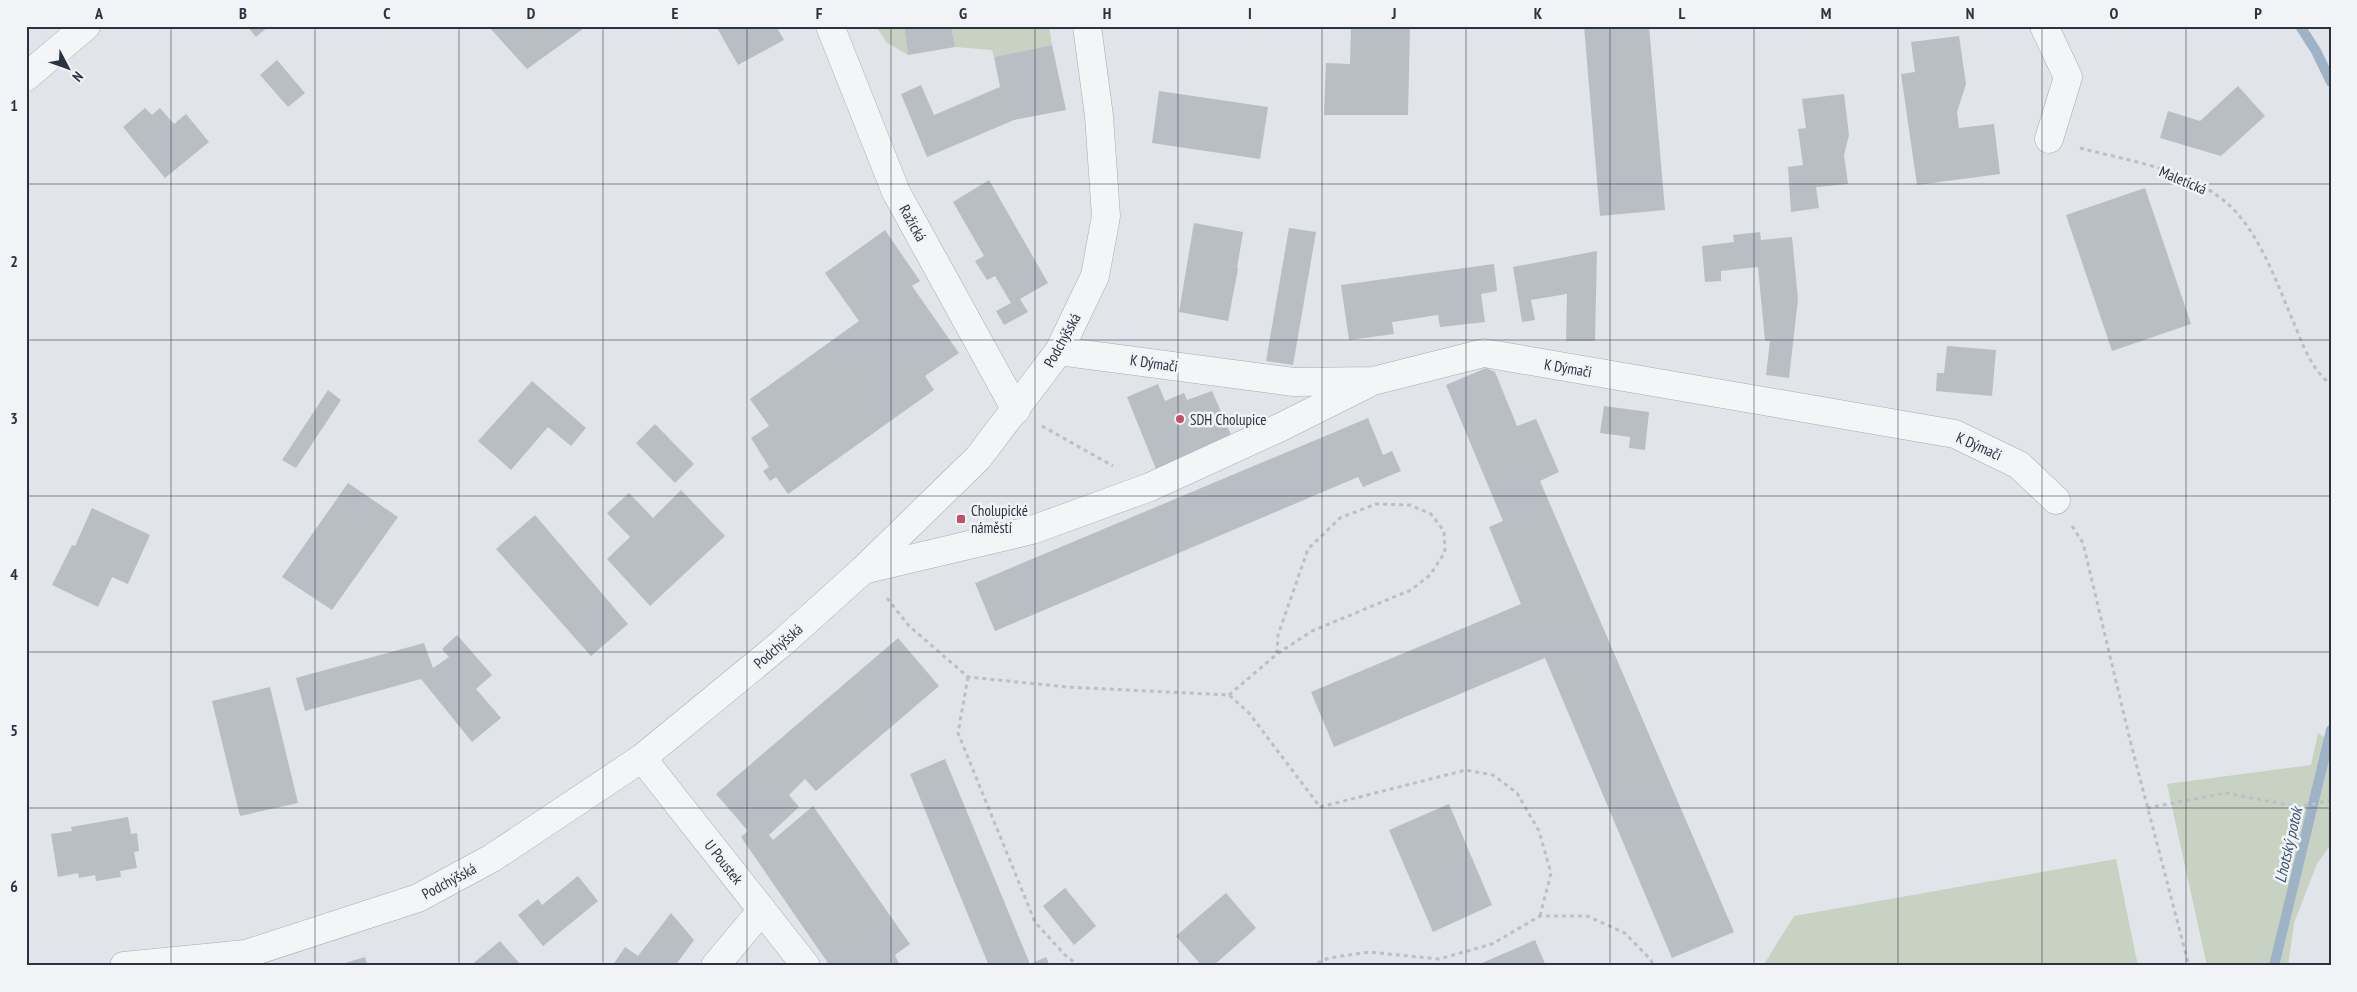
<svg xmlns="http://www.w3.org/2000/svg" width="2357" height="992" viewBox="0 0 2357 992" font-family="'PT Sans Narrow',sans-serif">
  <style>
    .green { fill: #c7d2c3 }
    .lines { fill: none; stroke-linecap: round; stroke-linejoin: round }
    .stream { stroke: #9fb3c6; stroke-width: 10 }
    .building { fill: #b9bec5 }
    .minor-casing { stroke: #a7abb3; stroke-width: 29 }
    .path { stroke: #bcbfc4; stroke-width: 3; stroke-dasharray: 4 4; stroke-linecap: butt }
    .minor { stroke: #f4f5f7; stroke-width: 28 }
    .grid { fill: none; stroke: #2b3340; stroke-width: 1; stroke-opacity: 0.55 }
    .poi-dot { fill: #c54f65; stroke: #f1f3f6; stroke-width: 2 }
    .labels { text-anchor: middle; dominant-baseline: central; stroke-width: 5; stroke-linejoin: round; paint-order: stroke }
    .street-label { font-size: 15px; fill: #2b3340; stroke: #f1f3f6 }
    .poi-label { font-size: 15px; fill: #2b3340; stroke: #f1f3f6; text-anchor: start }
    .water-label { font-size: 16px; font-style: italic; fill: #375371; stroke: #f1f3f6 }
    .neatline { fill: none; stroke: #2b3340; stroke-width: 2 }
    .grid-label { font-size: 16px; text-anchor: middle; font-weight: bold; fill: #2b3340 }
  </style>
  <rect width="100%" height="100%" fill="#e1e4e9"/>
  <g class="green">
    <polygon points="876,26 904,26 908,55 886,42"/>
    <polygon points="951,26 1049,26 1052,45 994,57 992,50 955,47"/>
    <polygon points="2318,733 2331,742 2331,844 2317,864 2294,923 2288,966 2207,966 2167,784 2311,765"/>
    <polygon points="2116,859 2138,966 1763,966 1794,916"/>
  </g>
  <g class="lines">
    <g class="stream">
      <polyline points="2300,26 2316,51 2331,82"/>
      <polyline points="2274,966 2331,730"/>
    </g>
  </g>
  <g class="building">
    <polygon points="247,26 269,26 256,37"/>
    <polygon points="488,26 587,26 527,69"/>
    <polygon points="716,26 776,26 784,40 738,65"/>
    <polygon points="904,26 951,26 955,47 908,55"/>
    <polygon points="1351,26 1410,26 1408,115 1324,115 1326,63 1350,64"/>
    <polygon points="1584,26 1649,26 1665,210 1600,216"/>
    <polygon points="1959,36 1966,84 1957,112 1959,128 1994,124 2000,174 1917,185 1901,74 1915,72 1911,42"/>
    <polygon points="1052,45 1066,110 1014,120 927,157 901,94 921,85 934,115 1000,87 994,57"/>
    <polygon points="277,60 305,93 288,107 260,75"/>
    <polygon points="2238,86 2265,116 2221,156 2160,138 2168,111 2200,121"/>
    <polygon points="1159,91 1268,107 1260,159 1152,143"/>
    <polygon points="1844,94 1849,135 1844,155 1848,184 1816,187 1819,208 1791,212 1788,167 1803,165 1798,129 1806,128 1802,99"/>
    <polygon points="145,108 152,115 160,108 174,124 186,114 209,142 165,178 123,127"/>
    <polygon points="989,180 1048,283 1020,299 1028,312 1004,325 996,311 1011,303 995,276 987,280 975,261 984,256 953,202"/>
    <polygon points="2145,188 2191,324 2112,351 2066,215"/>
    <polygon points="1194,223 1243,232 1237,268 1238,269 1228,321 1179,312"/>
    <polygon points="1289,228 1316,232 1293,365 1266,361"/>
    <polygon points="885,230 920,281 912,286 959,353 925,376 934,390 788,494 776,477 770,481 763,471 769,467 751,438 769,426 750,399 859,321 825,273"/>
    <polygon points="1760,232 1761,240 1792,237 1798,299 1789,378 1766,375 1770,341 1765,341 1758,267 1721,271 1721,281 1705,282 1702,246 1734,242 1733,235"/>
    <polygon points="1597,251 1595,341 1566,341 1567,294 1531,300 1535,320 1522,322 1513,267"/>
    <polygon points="1494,264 1497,291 1481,294 1485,322 1440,327 1438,315 1392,322 1394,334 1349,340 1341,285"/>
    <polygon points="1947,346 1996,350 1992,396 1936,391 1937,373 1944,373"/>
    <polygon points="1486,368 1495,372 1517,426 1536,419 1559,472 1540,481 1734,932 1672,958 1545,658 1334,747 1311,692 1521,604 1489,527 1503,521 1446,385"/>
    <polygon points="532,381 586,428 571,446 548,427 511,470 478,441"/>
    <polygon points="1158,384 1165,401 1184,393 1187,400 1212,391 1232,437 1156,469 1127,397"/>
    <polygon points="328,390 341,400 296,468 282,460"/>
    <polygon points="1604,406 1649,412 1645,450 1629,448 1630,437 1600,433"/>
    <polygon points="1368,418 1383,455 1392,451 1401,471 1363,487 1358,477 995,631 975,583"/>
    <polygon points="655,424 694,464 675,483 636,443"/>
    <polygon points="348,483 398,517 332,610 282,577"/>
    <polygon points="681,490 725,536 650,606 607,559 630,537 607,513 629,493 653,518"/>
    <polygon points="92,508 150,535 128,584 112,577 98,607 52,585 72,545 75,546"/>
    <polygon points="535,515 628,624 591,656 496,549"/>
    <polygon points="457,635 492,675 476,689 501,718 472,742 421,679 305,711 296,678 424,643 433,668 449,657 442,649"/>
    <polygon points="898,638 939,686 816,791 805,779 789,795 799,807 769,835 773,840 813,806 910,944 895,955 900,966 830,966 741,837 748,831 716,794"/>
    <polygon points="270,687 298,803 240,816 212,701"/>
    <polygon points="945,759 1030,964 1046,957 1050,966 989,966 910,774"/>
    <polygon points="1449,804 1492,905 1433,932 1389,830"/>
    <polygon points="128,817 131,834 137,833 139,851 134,852 137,868 120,871 121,877 96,881 95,875 79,878 78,873 58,877 51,834 72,831 71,827"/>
    <polygon points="578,876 598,901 543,946 518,915 538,899 542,905"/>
    <polygon points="1065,888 1096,926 1074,945 1043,906"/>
    <polygon points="1226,893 1256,928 1213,966 1202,966 1176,936"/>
    <polygon points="671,913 694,940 675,966 613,965 625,947 638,956"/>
    <polygon points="1535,940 1546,966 1475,966"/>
    <polygon points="500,941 521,965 470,966"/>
    <polygon points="365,957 368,966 338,966 338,965"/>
  </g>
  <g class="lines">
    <defs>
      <g id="minor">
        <polyline points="830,26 896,192 1016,410"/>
        <polyline points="2044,26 2068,77 2049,139"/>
        <polyline points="26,77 86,26"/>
        <polyline points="1059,351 1294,382 1373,381 1484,353 1955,434 2019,465 2056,500"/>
        <polyline points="863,570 1032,530 1150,487 1281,427 1367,384"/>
        <polyline points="642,758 806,966"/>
        <polyline points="124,966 246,954 418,898 492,858 642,758 782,643 863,570 978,458 1059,351 1095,276 1106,216 1099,116 1087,26"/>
        <polyline points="715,966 762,910"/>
      </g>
    </defs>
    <use href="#minor" class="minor-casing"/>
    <g class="path">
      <path d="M2080,148C2133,162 2197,170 2236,212C2262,241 2276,281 2291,316C2301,339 2310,370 2331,384"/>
      <polyline points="1042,426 1113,466"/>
      <polyline points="2072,526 2083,543 2130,740 2189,966"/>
      <polyline points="887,598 909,626 968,677 1067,687 1229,695 1249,713 1320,807 1466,770 1493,775 1517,793 1539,831 1551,873 1540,916"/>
      <polyline points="968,677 958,733 1035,922 1065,955 1079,966"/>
      <polyline points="1229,695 1277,654 1312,631 1411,590 1430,575 1445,552 1444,531 1431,514 1410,505 1376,504 1340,518 1308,549 1278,635 1277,654"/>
      <polyline points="2147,808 2225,793 2300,807 2331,800"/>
      <polyline points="1310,966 1329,958 1369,952 1439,959 1492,944 1540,916 1587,916 1625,933 1651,960 1653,966"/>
    </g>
    <use href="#minor" class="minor"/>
  </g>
  <path class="grid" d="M171,26V966M315,26V966M459,26V966M603,26V966M747,26V966M891,26V966M1035,26V966M1178,26V966M1322,26V966M1466,26V966M1610,26V966M1754,26V966M1898,26V966M2042,26V966M2186,26V966M26,184H2331M26,340H2331M26,496H2331M26,652H2331M26,808H2331"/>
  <g class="poi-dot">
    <circle cx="1180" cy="419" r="5"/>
    <rect x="956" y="514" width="10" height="10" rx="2.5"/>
  </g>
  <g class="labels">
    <g class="street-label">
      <text transform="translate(2183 180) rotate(23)">Maletická</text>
      <text transform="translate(913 223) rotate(61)">Ražická</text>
      <text transform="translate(1062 340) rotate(-61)">Podchýšská</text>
      <text transform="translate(1154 363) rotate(8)">K Dýmači</text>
      <text transform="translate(1568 368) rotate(10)">K Dýmači</text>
      <text transform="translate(1979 446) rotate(24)">K Dýmači</text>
      <text transform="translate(778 646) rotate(-41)">Podchýšská</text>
      <text transform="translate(724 862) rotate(52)">U Poustek</text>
      <text transform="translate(449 881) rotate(-28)">Podchýšská</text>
    </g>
    <g class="poi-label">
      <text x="1190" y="419">SDH Cholupice</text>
      <text x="971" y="510">Cholupické<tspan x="971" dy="17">náměstí</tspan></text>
    </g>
    <g class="water-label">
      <text transform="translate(2288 845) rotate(-77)">Lhotský potok</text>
    </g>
  </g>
  <rect width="2357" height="992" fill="none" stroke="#f1f3f6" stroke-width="55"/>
  <g transform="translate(68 68) rotate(131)" stroke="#f1f3f6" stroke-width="4" paint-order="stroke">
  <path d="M0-4L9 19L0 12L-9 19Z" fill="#2b3340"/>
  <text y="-8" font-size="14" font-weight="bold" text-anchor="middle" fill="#2b3340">N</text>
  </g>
  <rect x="28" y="28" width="2302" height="936" class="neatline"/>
  <g class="grid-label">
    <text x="99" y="19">A</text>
    <text x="243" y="19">B</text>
    <text x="387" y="19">C</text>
    <text x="531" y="19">D</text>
    <text x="675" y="19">E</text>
    <text x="819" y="19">F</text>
    <text x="963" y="19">G</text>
    <text x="1107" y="19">H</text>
    <text x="1250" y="19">I</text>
    <text x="1394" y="19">J</text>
    <text x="1538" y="19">K</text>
    <text x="1682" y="19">L</text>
    <text x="1826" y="19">M</text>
    <text x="1970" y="19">N</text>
    <text x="2114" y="19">O</text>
    <text x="2258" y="19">P</text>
    <text x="14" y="111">1</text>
    <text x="14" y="267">2</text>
    <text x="14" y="424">3</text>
    <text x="14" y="580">4</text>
    <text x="14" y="736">5</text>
    <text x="14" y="892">6</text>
  </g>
</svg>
